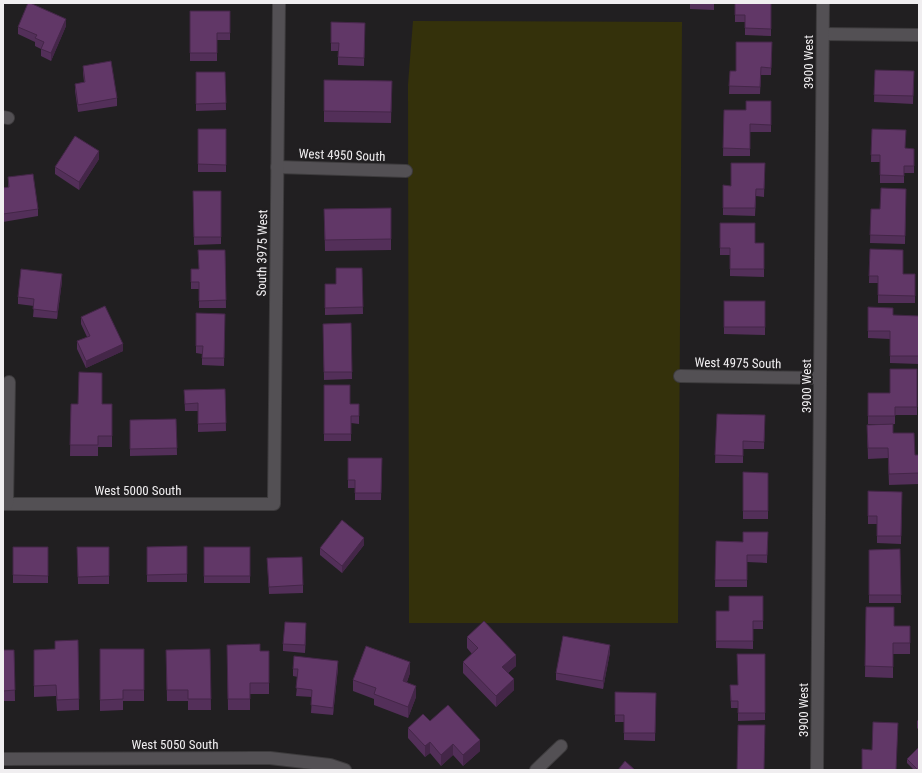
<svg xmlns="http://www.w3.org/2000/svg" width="922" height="773" viewBox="0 0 922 773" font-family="'Roboto Condensed',sans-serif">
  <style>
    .green { fill: #34310b }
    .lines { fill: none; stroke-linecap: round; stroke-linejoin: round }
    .minor-casing { stroke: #3d3b3d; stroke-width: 14 }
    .minor { stroke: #535054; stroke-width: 12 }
    .wall { fill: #532f59 }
    .shaded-wall { fill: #442648 }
    .building { fill: #613767; stroke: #442648 }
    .labels { text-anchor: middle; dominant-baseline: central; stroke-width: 4; stroke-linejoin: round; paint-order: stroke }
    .street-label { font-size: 13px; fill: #f0eef0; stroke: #211f21 }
  </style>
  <rect width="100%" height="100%" fill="#211f21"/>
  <polygon class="green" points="413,21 682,22 678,623 409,623 408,84"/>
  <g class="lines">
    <defs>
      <g id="minor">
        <polyline points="823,34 919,35"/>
        <polyline points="3,117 8,118"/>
        <polyline points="277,167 406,171"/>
        <polyline points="680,376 820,378"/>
        <polyline points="3,504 274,504 279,3"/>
        <polyline points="7,504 9,382"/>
        <polyline points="3,759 270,758 330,765 345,770"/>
        <polyline points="536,770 561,746"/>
        <polyline points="817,770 823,3"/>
      </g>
    </defs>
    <use href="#minor" class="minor-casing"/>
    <use href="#minor" class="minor"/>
  </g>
  <g class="wall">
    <polygon points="690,3 714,3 714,10 690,9"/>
    <polygon points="735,3 771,3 771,36 745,35 745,22 735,22"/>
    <polygon points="190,11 230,11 230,40 217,40 217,61 190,61"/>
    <polygon points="331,22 365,23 364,66 338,65 338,51 331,51"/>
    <polygon points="66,26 51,61 41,56 41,49 35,46 35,42 18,34 18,27"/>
    <polygon points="772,42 771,75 761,75 760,94 729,94 730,71 736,71"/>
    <polygon points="83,66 117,98 117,106 78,112 75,91 75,84 84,82 83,73"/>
    <polygon points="875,70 914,71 913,104 874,102"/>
    <polygon points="196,72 225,72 226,110 196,111"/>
    <polygon points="324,80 392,81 391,123 324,122"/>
    <polygon points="771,101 771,132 750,132 750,156 723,156 724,110 746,110"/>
    <rect x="198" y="129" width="28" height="43"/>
    <polygon points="872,129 905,148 914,149 914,173 904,173 904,183 880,183 880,162 871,162"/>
    <polygon points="99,159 79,190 55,174 55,167"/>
    <polygon points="765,163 764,197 756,196 755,216 723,215 723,208 731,186"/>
    <polygon points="8,177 38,209 38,216 3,222 3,188 8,187"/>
    <polygon points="906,189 905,244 870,243 871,209 880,209"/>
    <polygon points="193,191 221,191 221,244 194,245"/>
    <polygon points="391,208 391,250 325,251 324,209"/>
    <polygon points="720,223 755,243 764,243 764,277 730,276 730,255 720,255"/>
    <polygon points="870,249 903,274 915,274 915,303 878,303 878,283 869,283"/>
    <polygon points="225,250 226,308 199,308 199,289 191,289 191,276 198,269"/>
    <polygon points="362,268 363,314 325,315 325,284 336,284"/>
    <polygon points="62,281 57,319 33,317 34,306 18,304 18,297"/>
    <polygon points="724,301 765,301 765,335 724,334"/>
    <polygon points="868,307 893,315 919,343 919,364 890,363 890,339 868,338"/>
    <polygon points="196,313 225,314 224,366 202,365 202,354 196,353"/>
    <polygon points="81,317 123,351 86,368 77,349 77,341 87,337 81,324"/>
    <polygon points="351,323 352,379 324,380 323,324"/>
    <polygon points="917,369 917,415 895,415 895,424 868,424 868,393 890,393"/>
    <polygon points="324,385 350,404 359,404 359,424 351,423 351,441 324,441"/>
    <polygon points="225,389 226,431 198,432 198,411 185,411 184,390"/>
    <polygon points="71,404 112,404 112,447 98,447 98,456 70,456"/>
    <polygon points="717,414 765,415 764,449 743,449 743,463 715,463"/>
    <polygon points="176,419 177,455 130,456 130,420"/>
    <polygon points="867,425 893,433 915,455 919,455 919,484 889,485 888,458 868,459"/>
    <polygon points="348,458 382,458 381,500 355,500 355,488 348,488"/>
    <polygon points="743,472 768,473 768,519 743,519"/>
    <polygon points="902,492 901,544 877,543 877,524 868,524 868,516"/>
    <polygon points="768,532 767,563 747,562 747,587 715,587 716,541 743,542"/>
    <polygon points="364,545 342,573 320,555 320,548"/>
    <polygon points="187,546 187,582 147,582 147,547"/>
    <rect x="13" y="547" width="35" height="36"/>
    <polygon points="77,547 109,547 109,584 78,584"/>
    <rect x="204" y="547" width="46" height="36"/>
    <polygon points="900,549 901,603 869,603 869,550"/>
    <polygon points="267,558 303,585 303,593 269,594"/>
    <polygon points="763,596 763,629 753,629 753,649 716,648 716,611 729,611"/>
    <polygon points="866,607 894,626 910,626 910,654 893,654 893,678 865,677"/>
    <polygon points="306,631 305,653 283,651 283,644"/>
    <polygon points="467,637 516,666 508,673 514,690 496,707 463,673 463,662 472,654 467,648"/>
    <polygon points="78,640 79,710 57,711 56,696 34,697 34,650 55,649"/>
    <polygon points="227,645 260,651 269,651 269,694 250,694 250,710 228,710"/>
    <polygon points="100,649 144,649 144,701 123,701 123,710 100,711"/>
    <polygon points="210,649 211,710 188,710 188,701 167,701 166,650"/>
    <polygon points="3,650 14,650 15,701 3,701"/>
    <polygon points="610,652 603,689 556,680 556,673"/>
    <polygon points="765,654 765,720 738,721 738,708 731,708 730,685 738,685"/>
    <polygon points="338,668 333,715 311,713 312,697 296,696 298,677 293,676 293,669"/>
    <polygon points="410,673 407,682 416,697 408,718 374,705 374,699 353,691 353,680"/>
    <polygon points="615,692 656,693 655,741 624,740 624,722 615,722"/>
    <polygon points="919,719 919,730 917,728 917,721"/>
    <polygon points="430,721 480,751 463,766 453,755 441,766 430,753 425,757 408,738 408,728"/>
    <polygon points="907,759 919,770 914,770 907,763"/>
  </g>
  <g class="shaded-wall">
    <polygon points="66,19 66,26 51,61 51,53"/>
    <polygon points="99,151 99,159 79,190 79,182"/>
    <polygon points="62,274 62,281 57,319 57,312"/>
    <polygon points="123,344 123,351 86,368 86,361"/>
    <polygon points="364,538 364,545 342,573 342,566"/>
    <polygon points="306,623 306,631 305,653 305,645"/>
    <polygon points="610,645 610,652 603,689 603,681"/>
    <polygon points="516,655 516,666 502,678 502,667"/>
    <polygon points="338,661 338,668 333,715 333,708"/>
    <polygon points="410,662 410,673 403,692 403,681"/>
    <polygon points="514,679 514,690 496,707 496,696"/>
    <polygon points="416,686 416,697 408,718 408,707"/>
    <polygon points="480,740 480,751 463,766 463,755"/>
    <polygon points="430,742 430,753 425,757 425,746"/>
    <polygon points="453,744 453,755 441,766 441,755"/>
  </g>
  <g class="building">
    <polygon points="28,3 30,3 66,19 51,53 41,49 44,42 35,38 37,35 18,27"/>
    <polygon points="735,3 771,3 771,29 745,28 745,15 735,15"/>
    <polygon points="190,11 230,11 230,33 217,33 217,53 190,53"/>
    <polygon points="331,22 365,23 364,58 338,57 339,43 331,43"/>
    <polygon points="736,42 772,42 771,68 761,67 760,87 729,86 730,71 736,71"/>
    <polygon points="111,61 117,98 78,105 75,84 85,82 83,66"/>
    <polygon points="875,70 914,71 913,96 874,95"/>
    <polygon points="196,72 225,72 226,103 196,104"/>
    <polygon points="324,80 392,81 391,112 324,111"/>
    <polygon points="746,101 771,101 771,125 750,124 750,149 723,148 724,110 746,110"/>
    <polygon points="198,129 226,129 226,165 198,164"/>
    <polygon points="872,129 906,130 905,148 914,149 914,166 904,166 904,176 880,175 880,155 871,155"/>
    <polygon points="75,136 99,151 79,182 55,167"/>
    <polygon points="731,163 765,163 764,189 756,189 755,208 723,208 723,185 731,186"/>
    <polygon points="33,174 38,209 3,214 3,188 9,187 8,177"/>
    <polygon points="881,188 906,189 905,236 870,235 871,209 880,209"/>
    <polygon points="193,191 221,191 221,237 194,237"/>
    <polygon points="391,208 391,239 325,240 324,209"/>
    <polygon points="720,223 755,223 755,243 764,243 764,269 730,269 730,248 720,248"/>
    <polygon points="870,249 903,250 903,274 915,274 915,296 878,295 878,276 869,276"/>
    <polygon points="198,250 225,250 226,300 199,301 199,282 191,282 191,269 199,269"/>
    <polygon points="336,268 362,268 363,307 325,308 325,284 336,284"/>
    <polygon points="21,269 62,274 57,312 33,309 34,299 18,297"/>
    <rect x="724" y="301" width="41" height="26"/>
    <polygon points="105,306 123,344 86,361 77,341 90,336 81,317"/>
    <polygon points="868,307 893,308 893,315 919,316 919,356 890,356 890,331 868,331"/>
    <polygon points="196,313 225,314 224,358 202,358 203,346 196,346"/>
    <polygon points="351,323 352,372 324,372 323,324"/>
    <polygon points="890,369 917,369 917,407 895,407 895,416 868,416 868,393 890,393"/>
    <polygon points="79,372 102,373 102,404 112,404 112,436 98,436 98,445 70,445 71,404 78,404"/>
    <polygon points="324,385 350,385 350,404 359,404 359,416 351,416 351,434 324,434"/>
    <polygon points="225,389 226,423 198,424 198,403 185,404 184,390"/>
    <polygon points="717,414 765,415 764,442 743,441 743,456 715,455"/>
    <polygon points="176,419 177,448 130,449 130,420"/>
    <polygon points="893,424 893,433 914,433 915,455 919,455 919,473 889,474 888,448 868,448 867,425"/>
    <polygon points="348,458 382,458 381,493 355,493 355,480 348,480"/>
    <polygon points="743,472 768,473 768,511 743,511"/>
    <polygon points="868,491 902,492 901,536 877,536 877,516 868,516"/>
    <polygon points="342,520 364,538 342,566 320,548"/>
    <polygon points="743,532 768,532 767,555 747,555 747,580 715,580 716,541 743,542"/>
    <polygon points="187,546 187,574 147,575 147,547"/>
    <polygon points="13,547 48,547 48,576 13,575"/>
    <polygon points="77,547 109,547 109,576 78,577"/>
    <rect x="204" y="547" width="46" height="29"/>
    <polygon points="900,549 901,595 869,595 869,550"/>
    <polygon points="302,557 303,585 269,587 267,558"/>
    <polygon points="729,596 763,596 763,621 753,621 753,641 716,641 716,611 729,611"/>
    <polygon points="866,607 894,607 894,626 910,626 910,643 893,643 893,667 865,666"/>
    <polygon points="484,621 516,655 502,667 514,679 496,696 463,662 478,648 467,637"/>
    <polygon points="285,622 306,623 305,645 283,644"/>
    <polygon points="563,636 610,645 603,681 556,673"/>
    <polygon points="78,640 79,699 57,700 56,685 34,686 34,650 55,649 55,641"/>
    <polygon points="260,644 260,651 269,651 269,683 250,683 250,699 228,699 227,645"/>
    <polygon points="366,646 410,662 403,681 416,686 408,707 374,694 376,688 353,680"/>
    <polygon points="100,649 144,649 144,690 123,690 123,699 100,700"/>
    <polygon points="210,649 211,699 188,699 188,690 167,690 166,650"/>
    <polygon points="3,650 14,650 15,690 3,691"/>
    <polygon points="737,654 765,654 765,713 738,713 738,701 731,701 730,685 738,685"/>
    <polygon points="294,656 338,661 333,708 311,705 312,690 296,688 298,669 293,669"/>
    <polygon points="615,692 656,693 655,733 624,733 624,715 615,715"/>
    <polygon points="448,705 480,740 463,755 453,744 441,755 430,742 425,746 408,728 423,714 430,721"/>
    <polygon points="873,722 898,723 896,770 862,770 862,749 872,750"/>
    <polygon points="738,725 765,725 764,770 737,770"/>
    <polygon points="919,747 919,770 918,770 907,759"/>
    <polygon points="625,761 635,770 618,770"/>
  </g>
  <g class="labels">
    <g class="street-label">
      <text transform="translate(808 62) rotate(-90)">3900 West</text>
      <text transform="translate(342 155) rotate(2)">West 4950 South</text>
      <text transform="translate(262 253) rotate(-89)">South 3975 West</text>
      <text transform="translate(738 363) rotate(1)">West 4975 South</text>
      <text transform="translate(806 386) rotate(-90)">3900 West</text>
      <text x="138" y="490">West 5000 South</text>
      <text transform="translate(803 710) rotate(-90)">3900 West</text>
      <text x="175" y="744">West 5050 South</text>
    </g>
  </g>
  <rect width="922" height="773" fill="none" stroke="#f0eef0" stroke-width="8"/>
</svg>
